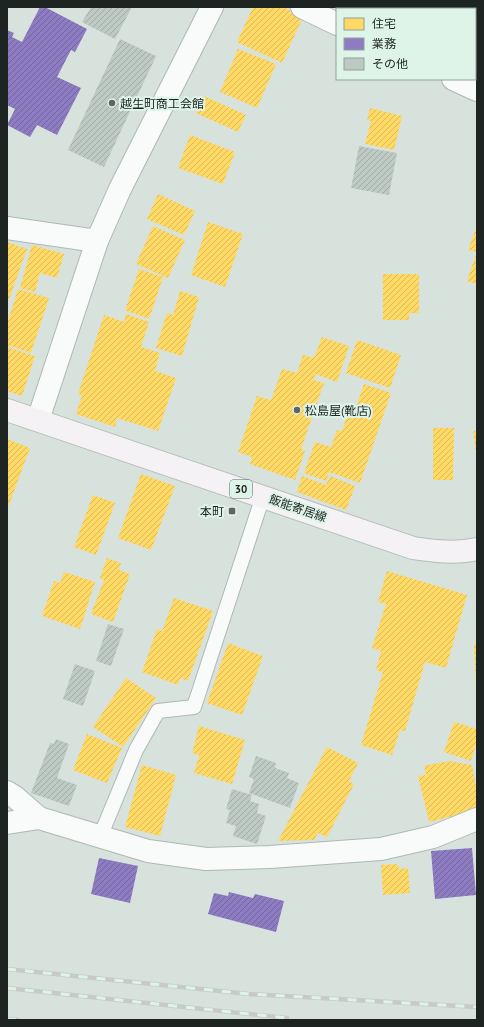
<svg xmlns="http://www.w3.org/2000/svg" width="484" height="1027" viewBox="0 0 484 1027" font-family="'PT Sans','Noto Sans JP',sans-serif">
  <style>
    .homes { fill: url(#homes-hatch) }
    .offices { fill: url(#offices-hatch) }
    .building { fill: url(#building-hatch) }
    .lines { fill: none; stroke-linecap: round; stroke-linejoin: round }
    .lane-casing { stroke: #afb8b3; stroke-width: 16 }
    .street-casing { stroke: #afb8b3; stroke-width: 24 }
    .secondary-casing { stroke: #afb8b3; stroke-width: 24 }
    .primary-casing { stroke: #b7bcb9; stroke-width: 24 }
    .lane { stroke: #f9fbfa; stroke-width: 14 }
    .street { stroke: #f9fbfa; stroke-width: 22 }
    .secondary { stroke: #f9fbfa; stroke-width: 22 }
    .primary { stroke: #f4f2f4; stroke-width: 22 }
    .rail-casing { stroke: #c8cac8; stroke-width: 4.5 }
    .rail { stroke: #dff4e9; stroke-width: 3; stroke-dasharray: 9; stroke-linecap: butt }
    .poi-dot { fill: #5e6662; stroke: #dff4e9; stroke-width: 1.5 }
    .labels { text-anchor: middle; dominant-baseline: central; stroke-width: 4; stroke-linejoin: round; paint-order: stroke }
    .shield { fill: #dff4e9; stroke: #57625d; stroke-width: 1 }
    .shield-label { font-size: 11px; font-weight: bold; fill: #1d2421 }
    .poi-label { font-size: 12px; fill: #1d2421; stroke: #dff4e9; text-anchor: start }
    .street-label { font-size: 12px; fill: #1d2421; stroke: #dff4e9 }
  </style>
  <defs>
    <pattern id="homes-hatch" width="6" height="6" patternUnits="userSpaceOnUse"><rect width="6" height="6" fill="#ffd966"/><path d="M-1 1l2-2M0 6l6-6M5 7l2-2" fill="none" stroke="#daba58"/></pattern>
    <pattern id="offices-hatch" width="6" height="6" patternUnits="userSpaceOnUse"><rect width="6" height="6" fill="#8e7cc3"/><path d="M-1 1l2-2M0 6l6-6M5 7l2-2" fill="none" stroke="#73659e"/></pattern>
    <pattern id="building-hatch" width="6" height="6" patternUnits="userSpaceOnUse"><rect width="6" height="6" fill="#bdc9c3"/><path d="M-1 1l2-2M0 6l6-6M5 7l2-2" fill="none" stroke="#a2aca7"/></pattern>
  </defs>
  <rect width="100%" height="100%" fill="#d7e2dc"/>
  <g class="homes">
    <polygon points="253,7 283,7 303,17 282,63 237,42"/>
    <polygon points="361,7 399,7 399,9 360,9"/>
    <polygon points="477,13 477,82 475,79 475,17"/>
    <polygon points="238,49 276,64 257,108 220,92"/>
    <polygon points="204,96 246,115 238,132 196,113"/>
    <polygon points="370,108 402,116 394,150 365,144 371,121 367,120"/>
    <polygon points="190,135 235,152 223,184 178,168"/>
    <polygon points="158,194 195,211 184,235 147,219"/>
    <polygon points="208,222 243,234 225,287 191,275"/>
    <polygon points="153,226 185,240 168,278 136,264"/>
    <polygon points="477,226 477,284 467,281 477,252 468,250"/>
    <polygon points="7,242 27,249 7,305"/>
    <polygon points="32,245 64,254 57,278 40,273 35,292 20,288"/>
    <polygon points="139,269 163,277 149,319 125,310"/>
    <polygon points="383,274 419,274 419,313 409,313 409,320 383,320"/>
    <polygon points="18,289 49,298 31,353 7,345 7,324"/>
    <polygon points="180,291 199,297 182,356 156,348 167,313 173,315"/>
    <polygon points="126,314 149,322 141,347 160,353 155,371 176,378 158,431 117,418 115,427 76,414 82,395 78,394 104,315 124,322"/>
    <polygon points="322,337 349,346 337,382 315,374 314,380 324,383 301,449 305,451 295,480 250,464 252,457 238,452 257,396 271,400 282,369 297,373 303,355 314,358"/>
    <polygon points="357,340 401,355 390,388 346,373"/>
    <polygon points="7,347 35,356 22,396 7,391"/>
    <polygon points="364,384 391,393 360,483 329,472 326,481 304,473 315,442 331,447 337,430 342,431 348,414 353,415"/>
    <polygon points="433,428 454,428 453,480 433,480"/>
    <polygon points="473,431 477,431 477,454 476,454"/>
    <polygon points="7,439 30,448 7,510"/>
    <polygon points="141,474 175,486 151,550 118,538"/>
    <polygon points="302,476 326,485 330,476 355,486 346,510 297,492"/>
    <polygon points="93,495 115,503 96,555 74,547"/>
    <polygon points="107,558 121,563 119,570 130,574 113,622 91,614 104,580 100,578"/>
    <polygon points="387,571 467,595 446,668 425,662 405,731 400,730 392,755 361,745 383,672 376,670 381,651 372,648 386,604 378,602"/>
    <polygon points="64,572 95,582 80,629 42,616 54,581 60,583"/>
    <polygon points="174,598 213,611 188,681 180,678 178,685 142,672 157,629 162,631"/>
    <polygon points="228,643 263,656 242,715 207,703"/>
    <polygon points="474,644 477,644 477,687 476,687"/>
    <polygon points="126,678 156,698 123,747 93,727"/>
    <polygon points="454,722 477,729 477,741 471,761 444,752"/>
    <polygon points="199,726 245,740 232,784 194,773 199,755 192,753"/>
    <polygon points="87,734 122,748 107,783 73,770"/>
    <polygon points="327,747 358,763 349,781 354,784 327,837 318,833 314,840 278,841"/>
    <polygon points="449,761 472,765 477,793 477,806 461,814 429,822 418,776 426,775 424,766"/>
    <polygon points="142,765 176,775 160,836 125,827"/>
    <polygon points="398,864 399,869 408,868 410,893 383,895 381,865"/>
  </g>
  <g class="offices">
    <polygon points="40,7 45,7 87,29 75,52 71,50 57,77 81,88 57,135 37,125 30,137 7,125 15,109 7,105 7,30 14,33 12,37 22,42"/>
    <polygon points="472,848 476,895 435,899 431,851"/>
    <polygon points="99,858 138,866 130,903 91,894"/>
    <polygon points="229,892 253,898 255,894 284,901 276,932 208,914 214,893 228,896"/>
  </g>
  <g class="building">
    <polygon points="91,7 132,7 115,39 82,22"/>
    <polygon points="120,39 156,56 104,167 68,150"/>
    <polygon points="359,146 397,153 389,195 351,188"/>
    <polygon points="108,624 124,629 111,666 96,661"/>
    <polygon points="75,664 95,671 83,706 63,699"/>
    <polygon points="56,739 69,744 57,778 77,785 69,806 31,793 50,743 54,744"/>
    <polygon points="256,756 276,763 275,768 289,773 287,778 299,783 290,808 249,793 254,779 249,777"/>
    <polygon points="232,789 252,795 250,801 259,804 257,813 266,816 257,844 233,836 236,826 226,823 230,810 226,809"/>
  </g>
  <g class="lines">
    <defs>
      <polyline id="lane" points="100,837 136,750 158,711 194,707 263,496"/>
      <g id="street">
        <polyline points="302,7 337,24"/>
        <polyline points="453,79 477,90"/>
        <polyline points="7,228 97,241"/>
        <polyline points="7,792 15,797 39,818"/>
        <polyline points="7,823 39,818 148,851 206,859 270,857 381,849 433,837 477,819"/>
      </g>
      <polyline id="secondary" points="38,420 97,241 120,189 212,7"/>
      <path id="primary" d="M7,410L413,548C435,551 455,554 477,549"/>
    </defs>
    <use href="#lane" class="lane-casing"/>
    <use href="#street" class="street-casing"/>
    <use href="#secondary" class="secondary-casing"/>
    <use href="#primary" class="primary-casing"/>
    <use href="#lane" class="lane"/>
    <use href="#street" class="street"/>
    <use href="#secondary" class="secondary"/>
    <use href="#primary" class="primary"/>
    <defs>
      <g id="rail">
        <polyline points="7,969 249,994 477,1007"/>
        <polyline points="7,988 287,1018"/>
        <polyline points="7,1019 18,1020"/>
      </g>
    </defs>
    <use href="#rail" class="rail-casing"/>
    <use href="#rail" class="rail"/>
  </g>
  <g class="poi-dot">
    <circle cx="112" cy="103" r="4"/>
    <circle cx="297" cy="410" r="4"/>
    <rect x="228" y="507" width="8" height="8" rx="2"/>
  </g>
  <g class="labels">
    <rect class="shield" x="230" y="480" width="22" height="18" rx="3"/>
    <g class="shield-label">
      <text x="241" y="489">30</text>
    </g>
    <g class="poi-label">
      <text x="120" y="103">越生町商工会館</text>
      <text x="305" y="410">松島屋(靴店)</text>
      <text x="224" y="511" text-anchor="end">本町</text>
    </g>
    <g class="street-label">
      <text transform="translate(298 508) rotate(19)">飯能寄居線</text>
    </g>
  </g>
  <rect width="484" height="1027" fill="none" stroke="#1d2421" stroke-width="16"/>
  <rect x="336" y="8" width="140" height="72" fill="#dff4e9" stroke="#91a199"/>
  <rect x="344" y="18" width="20" height="12" fill="#ffd966" stroke="#91a199"/>
  <text x="372" y="28" font-size="12" fill="#1d2421">住宅</text>
  <rect x="344" y="38" width="20" height="12" fill="#8e7cc3" stroke="#91a199"/>
  <text x="372" y="48" font-size="12" fill="#1d2421">業務</text>
  <rect x="344" y="58" width="20" height="12" fill="#bdc9c3" stroke="#91a199"/>
  <text x="372" y="68" font-size="12" fill="#1d2421">その他</text>
</svg>
